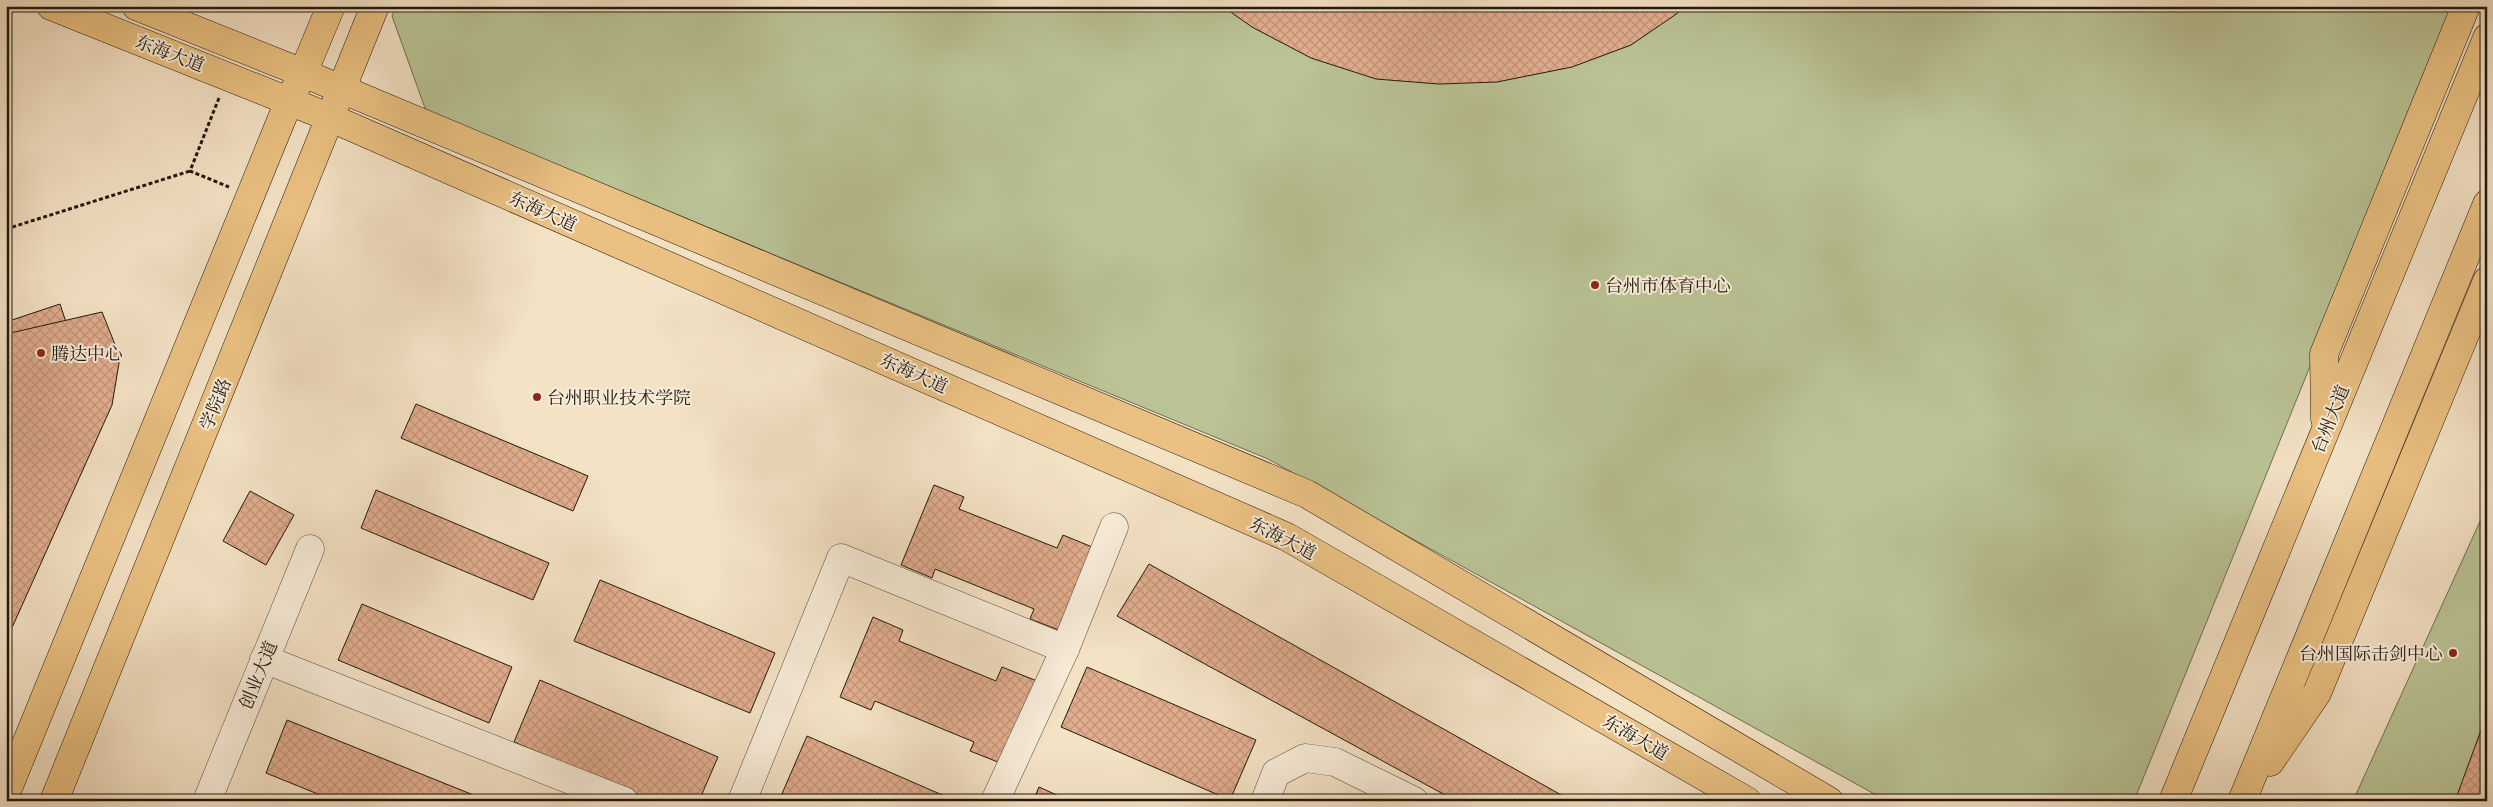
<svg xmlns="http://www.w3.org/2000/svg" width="2493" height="807" viewBox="0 0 2493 807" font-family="'Gentium Book Plus','Noto Serif SC',serif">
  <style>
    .park { fill: #bac395; stroke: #6e6e52 }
    .building { fill: url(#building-cross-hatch); stroke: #21180f }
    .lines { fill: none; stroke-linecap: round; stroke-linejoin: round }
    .minor-casing { stroke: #564a3c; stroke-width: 29 }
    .major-casing { stroke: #21180f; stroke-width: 29 }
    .path { stroke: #21180f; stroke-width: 3; stroke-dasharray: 4 2.5; stroke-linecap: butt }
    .minor { stroke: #f8ecd9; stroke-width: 28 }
    .major { stroke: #eac182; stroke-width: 28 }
    .poi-dot { fill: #8f2418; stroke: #f8ecd9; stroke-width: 2 }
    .labels { text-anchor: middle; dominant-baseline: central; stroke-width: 4; stroke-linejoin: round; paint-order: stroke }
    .street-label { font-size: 18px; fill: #21180f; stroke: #f8ecd9 }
    .poi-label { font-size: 18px; fill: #21180f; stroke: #f8ecd9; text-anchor: start }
  </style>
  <defs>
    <pattern id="building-cross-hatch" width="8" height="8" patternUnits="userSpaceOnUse" patternTransform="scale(1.25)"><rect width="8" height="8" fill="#e1ad8e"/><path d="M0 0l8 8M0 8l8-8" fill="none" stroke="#c19479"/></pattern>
  </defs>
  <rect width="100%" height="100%" fill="#f4e2c5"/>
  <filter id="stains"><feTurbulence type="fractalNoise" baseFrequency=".004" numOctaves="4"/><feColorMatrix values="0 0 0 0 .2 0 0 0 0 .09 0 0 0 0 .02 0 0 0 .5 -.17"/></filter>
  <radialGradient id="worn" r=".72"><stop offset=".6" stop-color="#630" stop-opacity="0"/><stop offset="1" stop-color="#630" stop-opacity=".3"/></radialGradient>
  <g class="park">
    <polygon points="396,6 2456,6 2134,801 1887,801 1268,459 426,111 392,16"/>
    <polygon points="2487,506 2487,801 2353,801"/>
  </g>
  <g class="building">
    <polygon points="1222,6 1688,6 1631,45 1572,67 1497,82 1439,84 1376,79 1311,58 1252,27"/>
    <polygon points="60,304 86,383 6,410 6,322"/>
    <polygon points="102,312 120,357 112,405 6,641 6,334"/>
    <polygon points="416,404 588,476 573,511 401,438"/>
    <polygon points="934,485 964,497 959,509 1057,548 1063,535 1097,549 1064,632 1030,619 1034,609 935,569 932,578 901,565"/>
    <polygon points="376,490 549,563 533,600 361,528"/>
    <polygon points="250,491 294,515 266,565 223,541"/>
    <polygon points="1149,564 1572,801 1456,801 1117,616"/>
    <polygon points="600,580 775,653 750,713 574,641"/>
    <polygon points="362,604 512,667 489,723 338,660"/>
    <polygon points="873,617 903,630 899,641 996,681 1002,667 1037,681 1003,764 970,751 974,742 875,701 871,710 840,697"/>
    <polygon points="1087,667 1256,740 1230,800 1061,727"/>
    <polygon points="540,680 718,757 699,801 652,801 514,742"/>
    <polygon points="2487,714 2487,801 2455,801"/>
    <polygon points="287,720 471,794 468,801 335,801 266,773"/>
    <polygon points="807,736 956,801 792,801 781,796"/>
    <polygon points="1039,787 1070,801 1033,801"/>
  </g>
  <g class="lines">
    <defs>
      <g id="minor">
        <polyline points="264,659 624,801"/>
        <polyline points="207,801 310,549"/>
        <polyline points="742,801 841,558 1065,649"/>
        <polyline points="995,801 1065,649 1114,527"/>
        <polyline points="1265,801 1276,773 1305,758 1335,762 1414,801"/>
      </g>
      <g id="major">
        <polyline points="51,6 331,118 1287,537 1747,801"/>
        <polyline points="136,6 303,73 1307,494 1829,801"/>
        <polyline points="2325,419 2324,354 2466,6"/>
        <polyline points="2270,762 2317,693 2487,281"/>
        <polyline points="6,793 289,101 303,73 331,6"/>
        <polyline points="54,801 375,6"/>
        <polyline points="2173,801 2487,38"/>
        <polyline points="2242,801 2487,204"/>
      </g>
    </defs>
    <use href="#minor" class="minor-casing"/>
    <use href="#major" class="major-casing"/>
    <g class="path">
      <polyline points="219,98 190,171 229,187"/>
      <polyline points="6,229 190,171"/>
    </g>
    <use href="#minor" class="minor"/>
    <use href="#major" class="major"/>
  </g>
  <g class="poi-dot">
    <circle cx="1595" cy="285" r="5"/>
    <circle cx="41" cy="353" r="5"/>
    <circle cx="537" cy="397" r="5"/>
    <circle cx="2453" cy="653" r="5"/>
  </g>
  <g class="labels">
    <g class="street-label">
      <text transform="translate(170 53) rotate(21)">东海大道</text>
      <text transform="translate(543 211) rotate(24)">东海大道</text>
      <text transform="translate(914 373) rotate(24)">东海大道</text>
      <text transform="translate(215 404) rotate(-68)">学院路</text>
      <text transform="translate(2330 419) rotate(-68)">台州大道</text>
      <text transform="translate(1283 538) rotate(27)">东海大道</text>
      <text transform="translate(258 675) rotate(-68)">创业大道</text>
      <text transform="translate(1636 737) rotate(30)">东海大道</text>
    </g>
    <g class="poi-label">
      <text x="1605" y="285">台州市体育中心</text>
      <text x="51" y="353">腾达中心</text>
      <text x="547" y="397">台州职业技术学院</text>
      <text x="2443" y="653" text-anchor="end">台州国际击剑中心</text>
    </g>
  </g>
  <rect width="2493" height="807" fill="none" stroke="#f4e2c5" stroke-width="25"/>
  <rect x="8" y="8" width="2478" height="792" fill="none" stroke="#21180f" stroke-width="2.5"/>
  <rect x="12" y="12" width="2468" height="782" fill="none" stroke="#21180f"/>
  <rect width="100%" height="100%" filter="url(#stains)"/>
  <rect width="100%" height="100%" fill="url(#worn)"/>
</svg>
